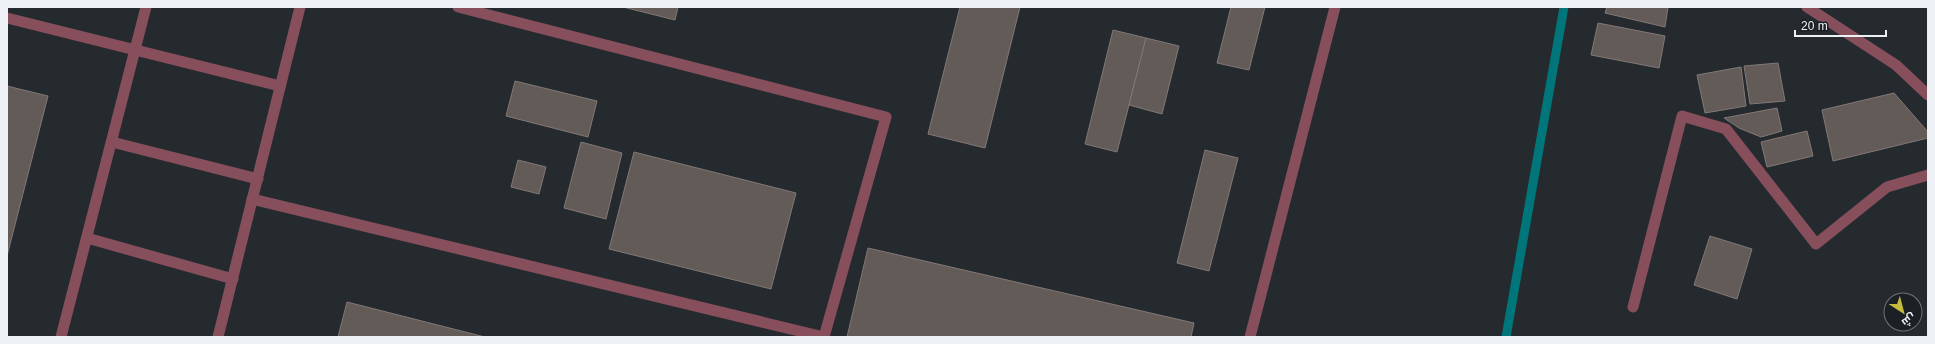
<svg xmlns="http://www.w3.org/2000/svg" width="1935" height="344" viewBox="0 0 1935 344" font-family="Arial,Cairo,sans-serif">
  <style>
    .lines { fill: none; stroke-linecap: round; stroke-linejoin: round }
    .stream { stroke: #00757a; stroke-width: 9 }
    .building { fill: #635b58; stroke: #827976 }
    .service { stroke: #874f5c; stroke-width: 11 }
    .minor { stroke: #874f5c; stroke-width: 11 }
  </style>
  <rect width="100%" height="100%" fill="#252a2f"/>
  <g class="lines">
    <polyline class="stream" points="1506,337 1564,7"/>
  </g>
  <g class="building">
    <polygon points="623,7 678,7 675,20"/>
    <polygon points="960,7 1020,7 985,148 928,134"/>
    <polygon points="1231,7 1265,7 1249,70 1217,63"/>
    <polygon points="1607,7 1668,7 1665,27 1605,13"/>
    <polygon points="1598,23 1665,36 1659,68 1591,55"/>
    <polygon points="1113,30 1146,38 1117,152 1085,144"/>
    <polygon points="1146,38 1179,46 1162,114 1129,105"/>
    <polygon points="1778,63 1785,101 1750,104 1744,66"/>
    <polygon points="1741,67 1746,106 1705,113 1697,75"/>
    <polygon points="515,81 597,101 588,137 506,116"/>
    <polygon points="7,86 48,96 7,256"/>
    <polygon points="1894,93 1928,132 1928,138 1833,161 1822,110"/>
    <polygon points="1777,108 1782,131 1761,137 1739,128 1724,118"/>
    <polygon points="1807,131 1813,156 1767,167 1761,142"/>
    <polygon points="581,142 622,153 606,219 564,208"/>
    <polygon points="1205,150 1238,158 1209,271 1177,263"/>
    <polygon points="634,152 796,193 771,289 609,249"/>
    <polygon points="518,160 546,167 539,194 511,187"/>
    <polygon points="1710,236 1752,249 1737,299 1694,285"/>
    <polygon points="868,248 1194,323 1191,337 847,337"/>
    <polygon points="347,302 485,337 338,337"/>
  </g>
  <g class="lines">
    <g class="service">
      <polyline points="458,7 886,117 824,337"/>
      <polyline points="7,18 280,86"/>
      <polyline points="112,142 258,179"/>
      <polyline points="252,199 824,337"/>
      <polyline points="87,238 233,279"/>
      <polyline points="61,337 146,7"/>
      <polyline points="218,337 300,7"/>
      <polyline points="1250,337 1335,7"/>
    </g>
    <g class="minor">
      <polyline points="1807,7 1896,65 1928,95"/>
      <polyline points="1633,307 1682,116 1726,129 1816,244 1887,187 1928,175"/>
    </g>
  </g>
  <rect width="1935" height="344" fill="none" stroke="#edf0f4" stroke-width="16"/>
  <g transform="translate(1903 312) rotate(144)"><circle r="19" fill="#1b2025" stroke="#6f7378"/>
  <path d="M0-3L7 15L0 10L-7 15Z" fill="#c6bc3c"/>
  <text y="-6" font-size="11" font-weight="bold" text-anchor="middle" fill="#edf0f4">ش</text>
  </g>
  <path d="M1795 30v6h91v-6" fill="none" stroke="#edf0f4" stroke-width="2"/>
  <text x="1801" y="30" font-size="12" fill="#edf0f4" stroke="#1b2025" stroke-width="3" paint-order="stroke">20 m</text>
</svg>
